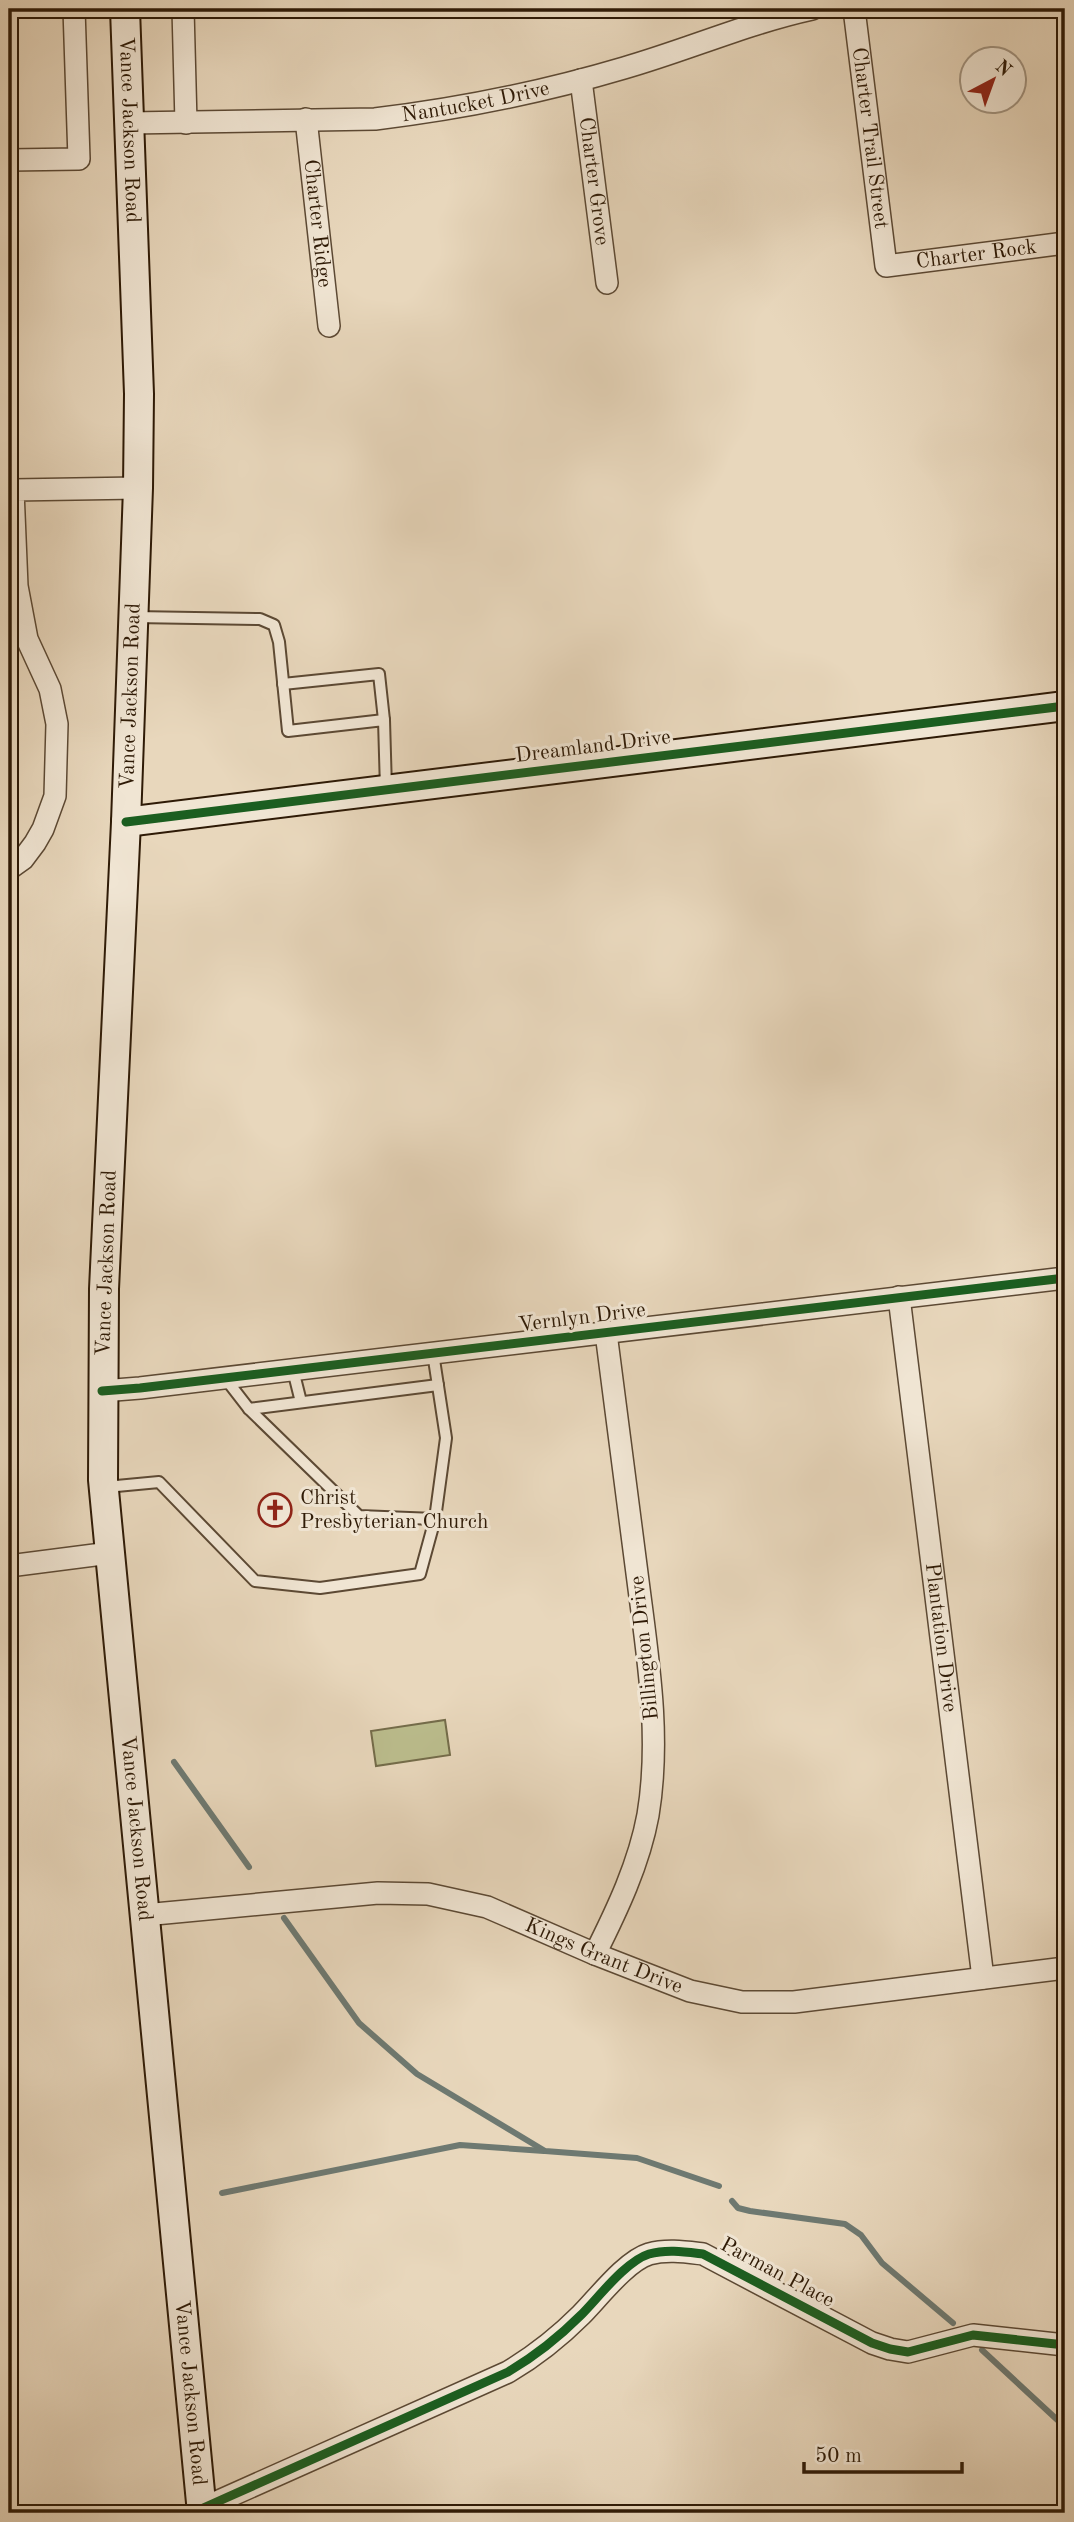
<svg xmlns="http://www.w3.org/2000/svg" width="1074" height="2522" viewBox="0 0 1074 2522" font-family="'Old Standard TT',serif">
  <style>
    .green { fill: #bbbd8d; stroke: #746c4a; stroke-width: 2 }
    .lines { fill: none; stroke-linecap: round; stroke-linejoin: round }
    .stream { stroke: #6e7971; stroke-width: 6 }
    .lane-casing { stroke: #5c4934; stroke-width: 14 }
    .street-casing { stroke: #5c4934; stroke-width: 24 }
    .secondary-casing { stroke: #2e1a06; stroke-width: 32 }
    .lane { stroke: #f0e5d3; stroke-width: 10 }
    .street { stroke: #f0e5d3; stroke-width: 21 }
    .secondary { stroke: #f0e5d3; stroke-width: 28 }
    .cycleway-casing { stroke: #f0e5d3; stroke-width: 13 }
    .cycleway { stroke: #1b5e20; stroke-width: 9 }
    .labels { text-anchor: middle; dominant-baseline: central; stroke-width: 6; stroke-linejoin: round; paint-order: stroke }
    .street-label { font-size: 21px; fill: #2e1a06; stroke: #f0e5d3 }
    .poi-label { font-size: 21px; fill: #2e1a06; stroke: #f0e5d3; text-anchor: start }
  </style>
  <rect width="100%" height="100%" fill="#e8d7bc"/>
  <filter id="stains"><feTurbulence type="fractalNoise" baseFrequency=".00286" numOctaves="4"/><feColorMatrix values="0 0 0 0 .2 0 0 0 0 .09 0 0 0 0 .02 0 0 0 .5 -.17"/></filter>
  <radialGradient id="worn" r=".72"><stop offset=".6" stop-color="#630" stop-opacity="0"/><stop offset="1" stop-color="#630" stop-opacity=".3"/></radialGradient>
  <polygon class="green" points="445,1720 450,1755 376,1766 371,1731"/>
  <g class="lines">
    <g class="stream">
      <polyline points="174,1762 249,1867"/>
      <polyline points="284,1918 359,2023 417,2074 545,2151 637,2158 719,2186"/>
      <polyline points="222,2193 460,2145 544,2151"/>
      <polyline points="732,2201 738,2208 750,2211 845,2224 861,2235 882,2263 953,2323"/>
      <polyline points="982,2350 1065,2427"/>
    </g>
    <defs>
      <g id="lane">
        <polyline points="134,617 260,619 274,625 279,642 288,731 384,720 386,789"/>
        <polyline points="283,684 379,674 384,720"/>
        <polyline points="293,1370 301,1402"/>
        <polyline points="225,1378 249,1409 359,1516 435,1519"/>
        <polyline points="249,1409 438,1385"/>
        <polyline points="106,1487 159,1482 255,1581 320,1588 420,1574 435,1519 446,1438 433,1353"/>
      </g>
      <g id="street">
        <polyline points="183,9 186,123"/>
        <path id="s1" d="M854,9L886,266L1065,243"/>
        <path id="s2" d="M581,80L607,283"/>
        <path id="s3" d="M306,119L329,326"/>
        <path id="s4" d="M129,123L375,119C459,109 543,92 624,68C687,50 748,23 812,9"/>
        <polyline points="9,160 79,159 74,9"/>
        <polyline points="9,869 23,859 35,843 43,829 55,796 57,724 50,689 27,639 17,586 13,490 138,488"/>
        <path id="s5" d="M899,1297L983,1978"/>
        <polyline points="102,1391 140,1388 1065,1278"/>
        <polyline points="9,1566 110,1553"/>
        <path id="s6" d="M144,1915L378,1893L428,1894L487,1907L595,1954L690,1991L742,2002H794L1065,1968"/>
        <path d="M595,1954C617,1910 639,1864 648,1815C661,1737 648,1659 638,1581C627,1498 617,1416 606,1333"/>
        <path d="M201,2509L508,2372C535,2356 559,2337 581,2315C598,2298 626,2261 649,2254C667,2249 686,2252 703,2254L872,2343L890,2349L908,2352L973,2335L1065,2345"/>
      </g>
      <g id="secondary">
        <path id="s7" d="M125,9L139,394L138,488L126,822L104,1289L103,1480L202,2513"/>
        <polyline points="126,822 1065,706"/>
      </g>
    </defs>
    <use href="#lane" class="lane-casing"/>
    <use href="#street" class="street-casing"/>
    <use href="#secondary" class="secondary-casing"/>
    <use href="#lane" class="lane"/>
    <use href="#street" class="street"/>
    <use href="#secondary" class="secondary"/>
    <defs>
      <g id="cycleway">
        <polyline points="126,822 1065,706"/>
        <polyline points="102,1391 140,1388 1065,1278"/>
        <path d="M201,2509L508,2372C535,2356 559,2337 581,2315C598,2298 626,2261 649,2254C667,2249 686,2252 703,2254L872,2343L890,2349L908,2352L973,2335L1065,2345"/>
      </g>
    </defs>
    <use href="#cycleway" class="cycleway-casing"/>
    <use href="#cycleway" class="cycleway"/>
  </g>
  <defs>
    <symbol id="church-ring" viewBox="-11 -11 22 22"><circle r="9.5" fill="#f0e5d3" stroke="#8f2418" stroke-width="1.5"/><path d="M-1.2-6h2.4v3.5h3.3v2.4h-3.3V6h-2.4V-.1h-3.3v-2.4h3.3Z" fill="#8f2418"/></symbol>
  </defs>
  <g fill-rule="evenodd">
    <use href="#church-ring" x="256" y="1491" width="38" height="38"/>
  </g>
  <g class="labels">
    <g class="street-label">
      <text stroke="none"><textPath href="#s4" startOffset="348">Nantucket Drive</textPath></text>
      <text stroke="none"><textPath href="#s7" startOffset="121">Vance Jackson Road</textPath></text>
      <text stroke="none"><textPath href="#s1" startOffset="130">Charter Trail Street</textPath></text>
      <text stroke="none"><textPath href="#s2" startOffset="102">Charter Grove</textPath></text>
      <text stroke="none"><textPath href="#s3" startOffset="105">Charter Ridge</textPath></text>
      <text stroke="none"><textPath href="#s1" startOffset="350">Charter Rock</textPath></text>
      <text transform="translate(131 696) rotate(-88)">Vance Jackson Road</text>
      <text transform="translate(593 747) rotate(-7)">Dreamland Drive</text>
      <text transform="translate(107 1263) rotate(-88)">Vance Jackson Road</text>
      <text transform="translate(582 1318) rotate(-7)">Vernlyn Drive</text>
      <text stroke="none"><textPath href="#s5" startOffset="343">Plantation Drive</textPath></text>
      <text transform="translate(645 1648) rotate(-96)">Billington Drive</text>
      <text stroke="none"><textPath href="#s7" startOffset="1822">Vance Jackson Road</textPath></text>
      <text stroke="none"><textPath href="#s6" startOffset="472">Kings Grant Drive</textPath></text>
      <text transform="translate(777 2273) rotate(28)">Parman Place</text>
      <text stroke="none"><textPath href="#s7" startOffset="2389">Vance Jackson Road</textPath></text>
    </g>
    <g class="poi-label">
      <text x="300" y="1498">Christ<tspan x="300" dy="24">Presbyterian Church</tspan></text>
    </g>
  </g>
  <rect width="1074" height="2522" fill="none" stroke="#e8d7bc" stroke-width="35"/>
  <rect x="10" y="10" width="1053" height="2501" fill="none" stroke="#2e1a06" stroke-width="3.5"/>
  <rect x="18" y="18" width="1039" height="2487" fill="none" stroke="#2e1a06" stroke-width="2"/>
  <g transform="translate(993 80) rotate(41)"><circle r="33" fill="#f0e5d3" stroke="#a29481" stroke-width="2"/>
  <path d="M0-5L12 26L0 18L-12 26Z" fill="#8f2418"/>
  <text y="-10" font-size="19" font-weight="bold" text-anchor="middle" fill="#2e1a06">N</text>
  </g>
  <path d="M804 2462v10h158v-10" fill="none" stroke="#2e1a06" stroke-width="3.5"/>
  <text x="815" y="2462" font-size="21" fill="#2e1a06" stroke="#f0e5d3" stroke-width="5" paint-order="stroke">50 m</text>
  <rect width="100%" height="100%" filter="url(#stains)"/>
  <rect width="100%" height="100%" fill="url(#worn)"/>
</svg>
